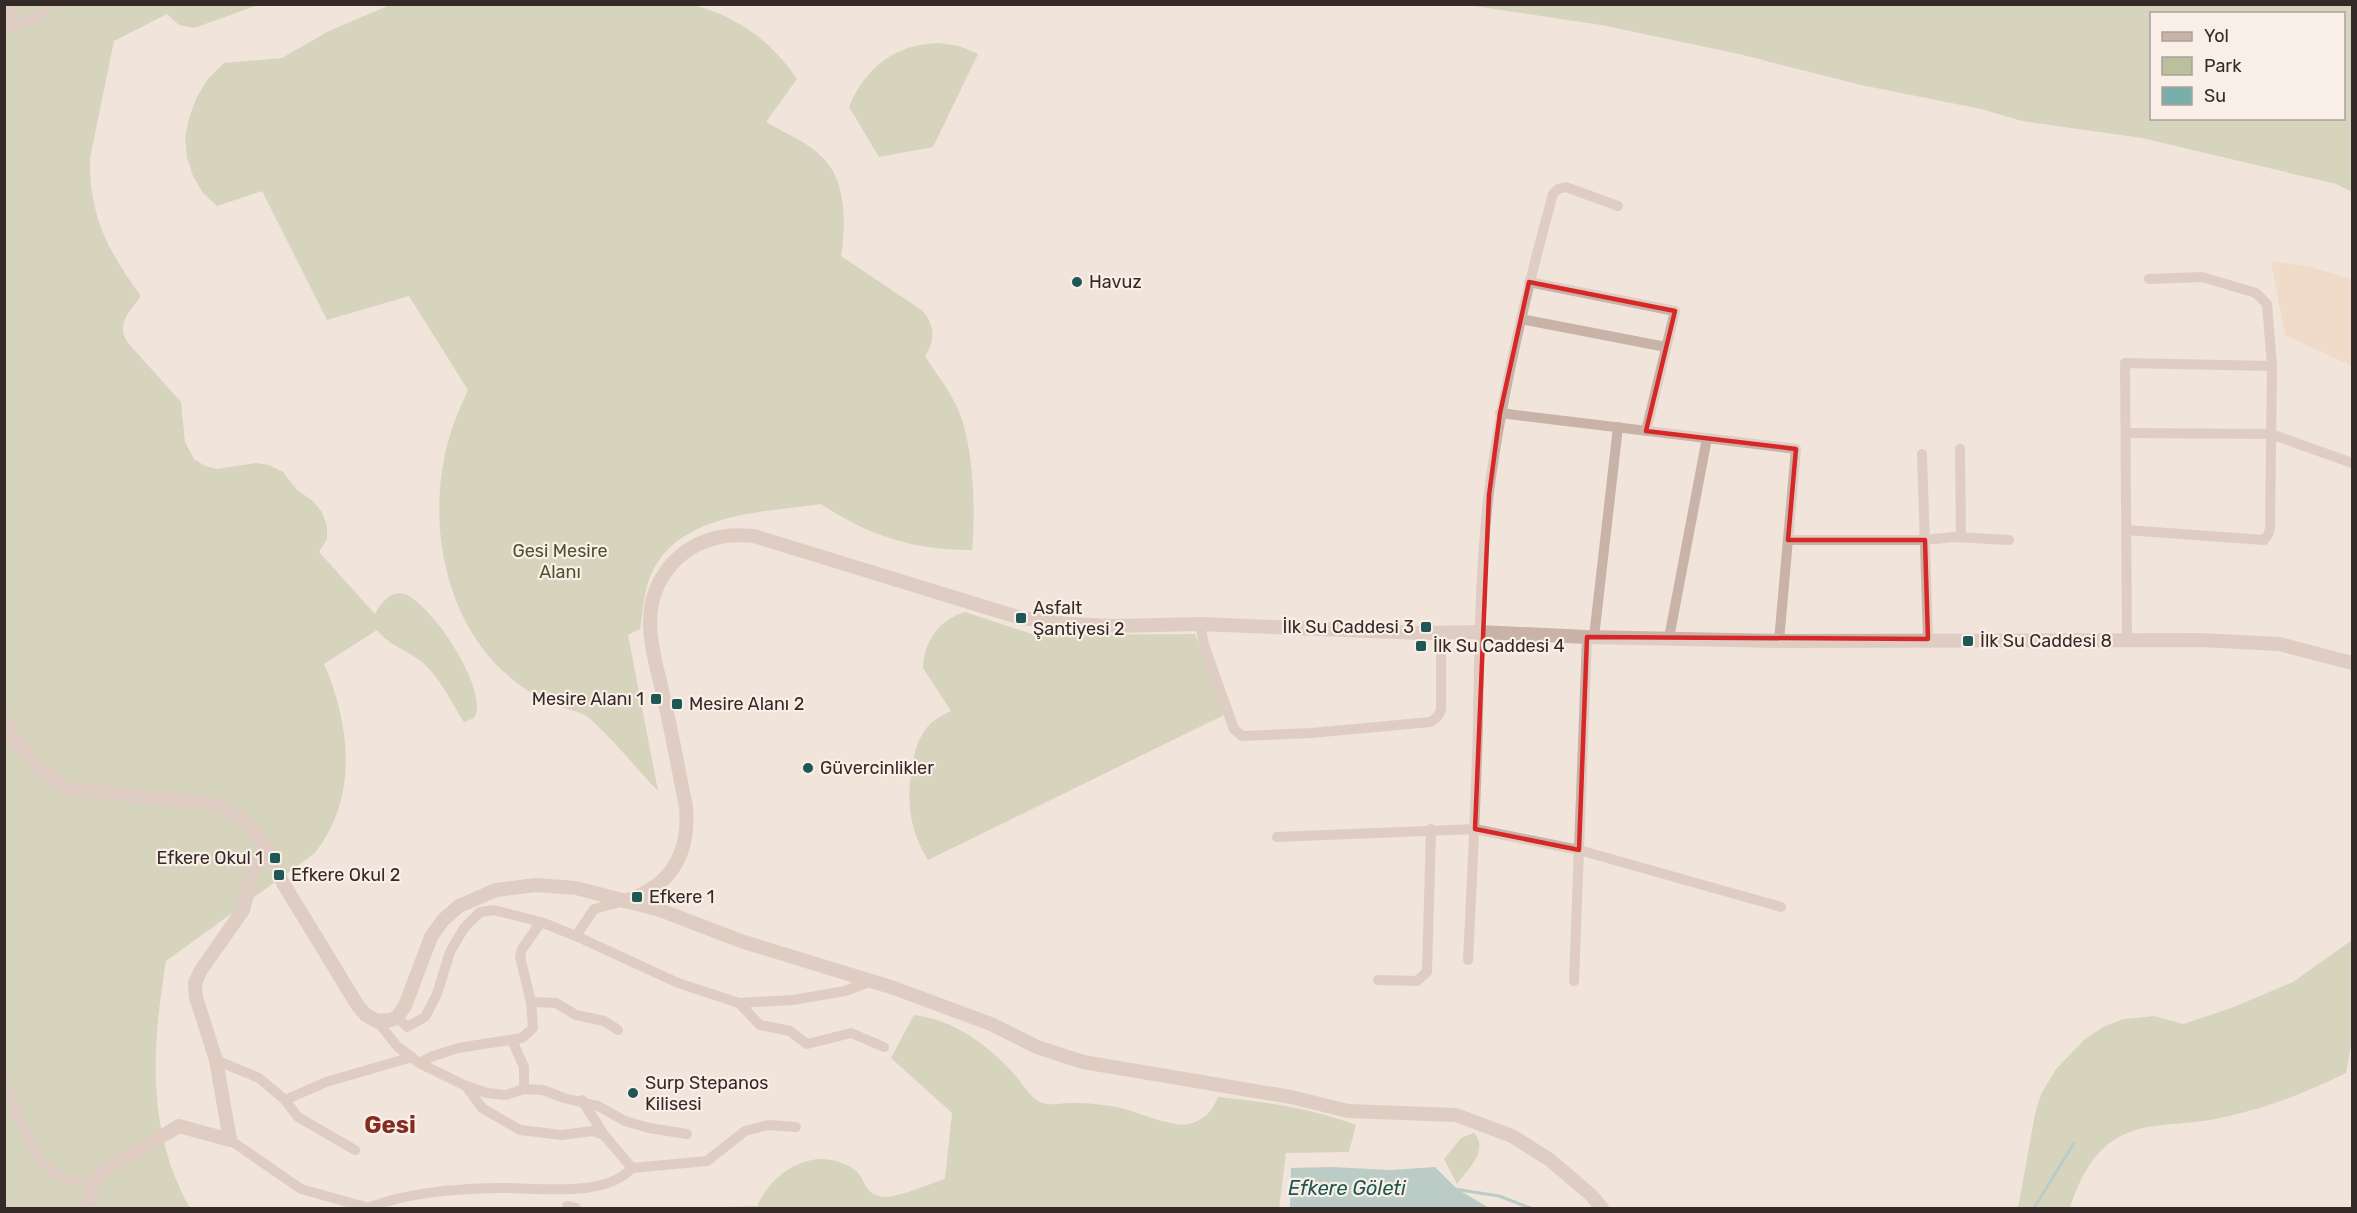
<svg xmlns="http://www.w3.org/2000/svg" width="2357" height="1213" viewBox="0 0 2357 1213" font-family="Rubik,sans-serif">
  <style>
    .green { fill: #b9c09b; fill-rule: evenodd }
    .sand { fill: #edd1b2 }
    .water { fill: #7aaeaa }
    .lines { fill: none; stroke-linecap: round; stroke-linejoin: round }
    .stream { stroke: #7aaeaa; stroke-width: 3 }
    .minor { stroke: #c9b2a7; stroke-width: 10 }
    .tertiary { stroke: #c9b2a7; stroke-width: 14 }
    .marked { fill: none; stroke: #d62828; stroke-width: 4.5; stroke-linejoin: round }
    .poi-dot { fill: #1e5753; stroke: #f9efe7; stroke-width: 2 }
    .labels { text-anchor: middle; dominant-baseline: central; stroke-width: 4.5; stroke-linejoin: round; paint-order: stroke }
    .poi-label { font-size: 18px; fill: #362a28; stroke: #f9efe7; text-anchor: start }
    .park-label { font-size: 18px; fill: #4a542c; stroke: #f9efe7 }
    .water-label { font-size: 20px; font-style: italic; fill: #1e5753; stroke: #f9efe7 }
    .district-label { font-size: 24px; font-weight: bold; fill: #842c21; stroke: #f9efe7 }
  </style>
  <rect width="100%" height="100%" fill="#f1e4db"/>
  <g class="green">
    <path d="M5,5H258L194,28L179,25L167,14L114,41L90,158C89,216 108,251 141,296C130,311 115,324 128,343L181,402L185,442L194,459L205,466L217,469L256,463L269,465L283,472L297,490L313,501L322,512L327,526V539L319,552L375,614C380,605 390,590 404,594C431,602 491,692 474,718L464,722C451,702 441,679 423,663C408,650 389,646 377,630L324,664C351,726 358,798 315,853L166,961C152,1047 146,1130 190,1208H5Z"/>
    <path d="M694,5C738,17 771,41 797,79L766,122C784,133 808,142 822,157C847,181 846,224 841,256L920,309C935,322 936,340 925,356C935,372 947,387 955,403C974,439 976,510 972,550C916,551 867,535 821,504C761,513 671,512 648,583C643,598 643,614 640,629L628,635L658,791C637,769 611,737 589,718C580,711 565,709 555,705C539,698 525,690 512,679C448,627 428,533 445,454C450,432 458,411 468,390L409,296L327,320L262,191L217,206L203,193L193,176L187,158L185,138L189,118L196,99L207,80L224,63L282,58L329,31L390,5Z"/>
    <path d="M1468,5H2352V192L2336,184L2142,138L2022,121L1981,109L1861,85L1739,54L1601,25ZM2152,14H2344V118H2152Z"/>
    <path d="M939,43L959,46L978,54L933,147L879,157L849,107C865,67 896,44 939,43Z"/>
    <path d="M965,612L1035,635L1195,634L1224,715L928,860C908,828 906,797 913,761C916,746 920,734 931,723C937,718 944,714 951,711L923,668C924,641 939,620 965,612Z"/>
    <path d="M2352,940V1040L2346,1073C2307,1092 2268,1108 2225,1117C2200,1123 2174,1123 2148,1127C2102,1135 2083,1168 2070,1208H2018L2035,1114L2041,1094L2056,1069L2085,1039L2103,1027L2124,1019L2154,1016L2183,1024L2234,1007L2293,982Z"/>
    <path d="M914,1015C955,1020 988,1045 1015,1075C1023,1084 1029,1096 1040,1102C1051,1107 1065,1102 1076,1103C1090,1103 1104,1105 1117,1107C1137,1111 1171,1128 1189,1124C1203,1121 1213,1111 1218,1097C1266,1102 1311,1108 1356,1125L1349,1152L1286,1153L1279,1208H686L757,1206C773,1170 817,1143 855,1170C866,1179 863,1194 883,1197C894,1199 931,1183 945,1179L952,1113L891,1058Z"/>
    <path d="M1474,1133C1490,1150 1467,1170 1457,1184L1444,1159L1461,1138Z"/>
  </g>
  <polygon class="sand" points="2271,261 2310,267 2352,279 2352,366 2285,335"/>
  <polygon class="water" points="1332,1167 1391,1170 1435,1167 1457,1189 1489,1208 1290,1208 1291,1168"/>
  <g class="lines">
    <g class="stream">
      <polyline points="1454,1189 1499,1196 1530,1208"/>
      <polyline points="2034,1208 2074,1143"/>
    </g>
    <g class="minor">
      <polyline points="4,25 17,4"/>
      <path d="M4,26C23,25 38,19 50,4"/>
      <polyline points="1529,282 1675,311 1646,431"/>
      <polyline points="1521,319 1666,347"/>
      <polyline points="1500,413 1796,449 1779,641"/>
      <polyline points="2126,433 2271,434 2352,463"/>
      <polyline points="1960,449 1961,538"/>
      <polyline points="1922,454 1928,639"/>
      <polyline points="2126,530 2264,540 2268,535 2270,529 2272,366 2267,304 2256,293 2202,277 2149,279"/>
      <polyline points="1788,540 1925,540 1954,537 2009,540"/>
      <polyline points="1200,624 1204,645 1234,729 1242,736 1311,733 1431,722 1438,716 1441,710 1441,633"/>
      <polyline points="1594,637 1618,427"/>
      <polyline points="1669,638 1707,438"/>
      <polyline points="2127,641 2125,363 2272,366"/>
      <polyline points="1277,837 1475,829 1579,850 1781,907"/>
      <polyline points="576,936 594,909 624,901"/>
      <path d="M1468,960C1472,881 1476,803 1478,724C1479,648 1480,567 1489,492C1502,391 1526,292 1553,194L1558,189L1566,187L1618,206"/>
      <polyline points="1378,980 1417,981 1427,972 1431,829"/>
      <polyline points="1574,981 1587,637"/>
      <polyline points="531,1002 556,1003 576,1015 604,1021 618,1030"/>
      <polyline points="739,1003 760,1025 790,1031 807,1044 851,1033 884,1047"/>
      <polyline points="397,1017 407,1027 425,1017 437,994 450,952 464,928 480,912 494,910 541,922 576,936 678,983 739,1003 793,1000 845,991 872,981"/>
      <polyline points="377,1021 397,1046 419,1063 466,1086 482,1108 520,1130 562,1135 592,1131 604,1135 632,1168"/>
      <polyline points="512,1040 524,1067 524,1089"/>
      <polyline points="216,1060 259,1078 285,1100 326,1082 412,1057"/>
      <polyline points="419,1063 433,1056 458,1048 522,1038 533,1028 531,1002 520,957 522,949 541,922"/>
      <path d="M4,1085C27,1124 33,1189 94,1181"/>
      <polyline points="467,1086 487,1093 506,1095 524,1089 543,1090 564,1098 598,1106 625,1121 649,1128 687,1134"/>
      <polyline points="285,1100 298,1117 355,1150"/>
      <polyline points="582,1100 604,1135"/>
      <polyline points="230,1140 301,1189 369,1208"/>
      <polyline points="567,1206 576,1208"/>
      <path d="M368,1208C408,1192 455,1189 499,1188C536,1187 604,1199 632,1168L707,1161L745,1131L768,1125L796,1127"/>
    </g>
    <g class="tertiary">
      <polyline points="4,720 11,733 38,768 67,789 215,804 243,819 257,834 268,852 283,883 358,1006 366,1015 377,1021 391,1020 397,1017 405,1006 431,937 443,920 459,906 496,890 536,885 576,888 660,910 741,941 894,988 991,1024 1037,1047 1083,1062 1291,1097 1348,1111 1456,1115 1512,1136 1550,1160 1590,1194 1602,1208"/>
      <path d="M624,901C671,887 690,854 686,807C679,773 673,738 665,704C660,678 650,649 650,623C650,577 682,542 726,536C735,534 745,536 754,536L1021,618L1068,624L1114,626L1200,624L1419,633L1480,632L1587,637L1779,641L2200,640L2279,644L2352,663"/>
      <polyline points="90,1208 91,1189 100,1173 179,1126 230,1140 216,1060 196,997 195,983 201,970 243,910 255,865 268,852"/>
    </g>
  </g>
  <path d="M0 0H2357V1213H0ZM1529,282L1675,311L1646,431L1796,449L1788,540H1925L1928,639L1587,637L1579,850L1475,829L1489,495L1500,413Z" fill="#f1e4db" fill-opacity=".55" fill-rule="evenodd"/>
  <path class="marked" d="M1529,282L1675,311L1646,431L1796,449L1788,540H1925L1928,639L1587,637L1579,850L1475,829L1489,495L1500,413Z"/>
  <g class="poi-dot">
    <circle cx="1077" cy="282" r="6"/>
    <rect x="1015" y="612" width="12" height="12" rx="3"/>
    <rect x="1420" y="621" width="12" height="12" rx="3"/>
    <rect x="1962" y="635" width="12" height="12" rx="3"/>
    <rect x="1415" y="640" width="12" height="12" rx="3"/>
    <rect x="650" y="693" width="12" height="12" rx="3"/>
    <rect x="671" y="698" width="12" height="12" rx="3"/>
    <circle cx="808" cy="768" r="6"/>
    <rect x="269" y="852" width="12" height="12" rx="3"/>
    <rect x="273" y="869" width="12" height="12" rx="3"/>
    <rect x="631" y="891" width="12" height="12" rx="3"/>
    <circle cx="633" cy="1093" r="6"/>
  </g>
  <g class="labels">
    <g class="poi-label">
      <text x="1089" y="282">Havuz</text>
      <text x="1033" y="608">Asfalt<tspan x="1033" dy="21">Şantiyesi 2</tspan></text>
      <text x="1414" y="627" text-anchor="end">İlk Su Caddesi 3</text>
      <text x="1980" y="641">İlk Su Caddesi 8</text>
      <text x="1433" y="646">İlk Su Caddesi 4</text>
      <text x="644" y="699" text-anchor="end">Mesire Alanı 1</text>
      <text x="689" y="704">Mesire Alanı 2</text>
      <text x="820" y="768">Güvercinlikler</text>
      <text x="263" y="858" text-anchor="end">Efkere Okul 1</text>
      <text x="291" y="875">Efkere Okul 2</text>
      <text x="649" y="897">Efkere 1</text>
      <text x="645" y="1083">Surp Stepanos<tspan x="645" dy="21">Kilisesi</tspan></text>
    </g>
    <g class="park-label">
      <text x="560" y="551">Gesi Mesire<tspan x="560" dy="21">Alanı</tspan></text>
    </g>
    <g class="water-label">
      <text x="1347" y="1188">Efkere Göleti</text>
    </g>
    <g class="district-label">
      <text x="390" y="1125">Gesi</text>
    </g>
  </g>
  <rect width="2357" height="1213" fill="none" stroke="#362a28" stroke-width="12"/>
  <rect x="2150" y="12" width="195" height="108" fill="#f9efe7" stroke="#aba09b" stroke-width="1.5"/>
  <rect x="2162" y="32" width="30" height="9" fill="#c9b2a7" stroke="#aba09b" stroke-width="1.5"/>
  <text x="2204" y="42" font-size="18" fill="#362a28">Yol</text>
  <rect x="2162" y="57" width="30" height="18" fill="#b9c09b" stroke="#aba09b" stroke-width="1.5"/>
  <text x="2204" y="72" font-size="18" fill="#362a28">Park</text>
  <rect x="2162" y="87" width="30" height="18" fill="#7aaeaa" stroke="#aba09b" stroke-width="1.5"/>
  <text x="2204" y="102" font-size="18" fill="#362a28">Su</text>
</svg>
